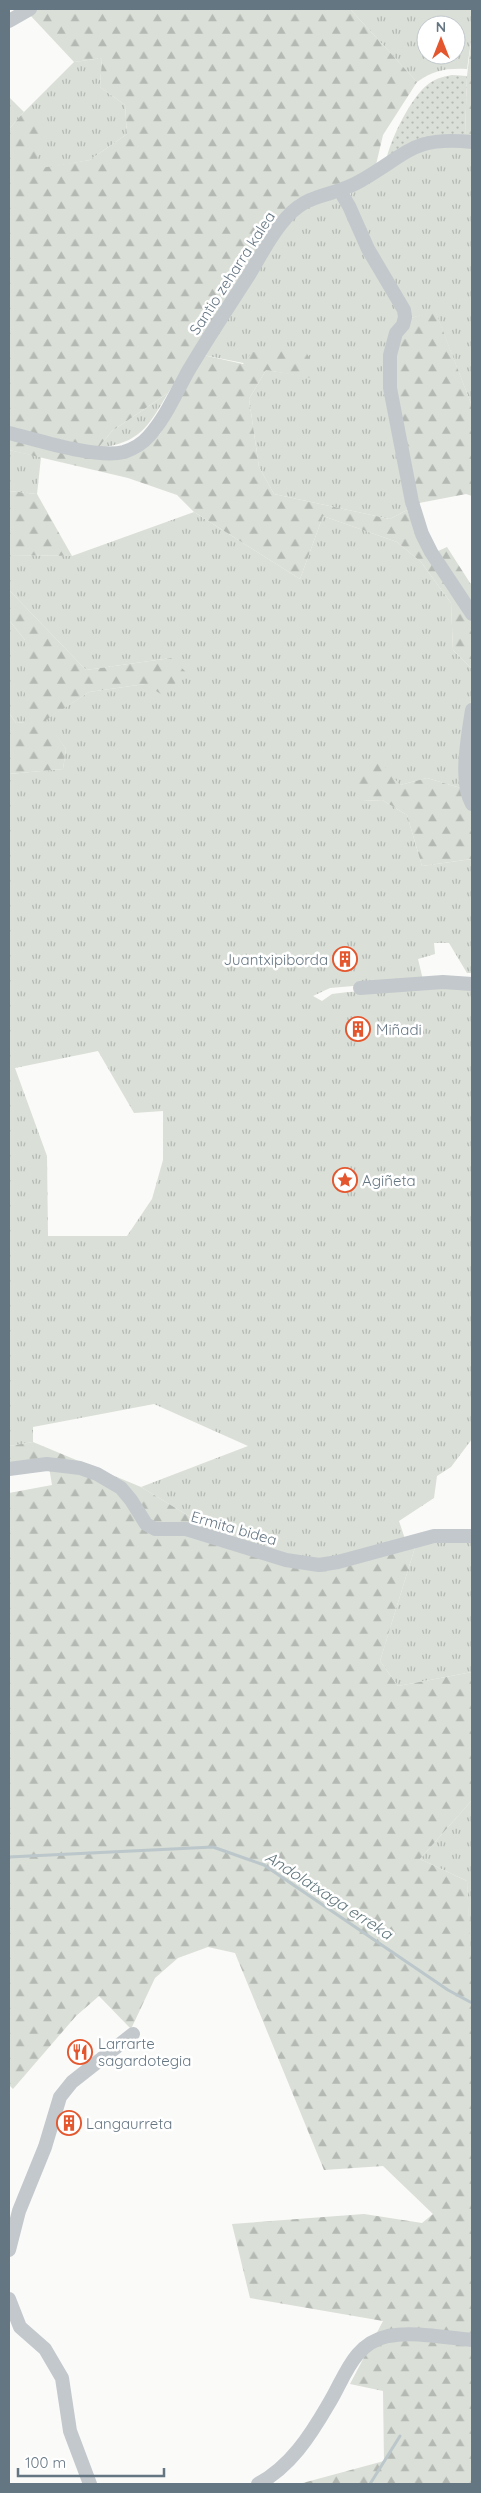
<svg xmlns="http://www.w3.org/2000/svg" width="481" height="2493" viewBox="0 0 481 2493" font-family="Quicksand,sans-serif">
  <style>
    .grass { fill: url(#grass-tufts); fill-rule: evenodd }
    .forest { fill: url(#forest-firs) }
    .garden { fill: url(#garden-dots) }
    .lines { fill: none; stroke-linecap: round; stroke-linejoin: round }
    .stream { stroke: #bbc7cb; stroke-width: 3 }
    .minor { stroke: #c3c8cc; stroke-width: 14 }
    .labels { text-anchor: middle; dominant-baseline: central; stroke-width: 5; stroke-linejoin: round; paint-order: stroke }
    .street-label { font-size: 15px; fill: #657683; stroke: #fff }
    .poi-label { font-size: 15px; fill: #657683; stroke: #fff; text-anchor: start }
    .water-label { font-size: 16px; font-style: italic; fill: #60757c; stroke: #fff }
  </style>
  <defs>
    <pattern id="grass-tufts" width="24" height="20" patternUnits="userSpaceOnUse" patternTransform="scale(1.25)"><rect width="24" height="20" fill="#dadfd7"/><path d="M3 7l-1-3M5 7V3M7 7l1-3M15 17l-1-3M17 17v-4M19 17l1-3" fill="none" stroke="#b4b9b4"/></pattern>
    <pattern id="forest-firs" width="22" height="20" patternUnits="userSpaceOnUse" patternTransform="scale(1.25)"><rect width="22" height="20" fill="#dadfd7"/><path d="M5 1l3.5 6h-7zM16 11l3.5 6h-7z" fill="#b4b9b4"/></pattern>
    <pattern id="garden-dots" width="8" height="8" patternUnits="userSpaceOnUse" patternTransform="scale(1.25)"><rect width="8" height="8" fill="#dadfd7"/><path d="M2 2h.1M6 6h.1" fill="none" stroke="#b4b9b4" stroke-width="1.8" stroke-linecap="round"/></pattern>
  </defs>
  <rect width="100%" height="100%" fill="#fafaf8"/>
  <g class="grass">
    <path d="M350,9H472V34L467,69C447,68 434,70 417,82ZM426,25H456V55H426Z"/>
    <polygon points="102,58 100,87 125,105 127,134 90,160 35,170 24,112 9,129 9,97 24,112 74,62"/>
    <polygon points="428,146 472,147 472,406 435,311 411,318 366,235 350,196 352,190"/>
    <polygon points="334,198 342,201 398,303 399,467 407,510 390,519 274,494 259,467 249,399 266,370 323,379 203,355 279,230 303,206"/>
    <path d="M168,393C148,427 140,443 98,448L112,431Z"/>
    <polygon points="9,450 41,457 37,494 9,491"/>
    <path d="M194,512L300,579L323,516L397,542L421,562L451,603L453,650L472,669V694L466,738L464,789L427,778L400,785L362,801L382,800L407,815L422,866L472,859V973H467L449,943H434L435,954L418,959L423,980L330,988L313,996L322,1001L332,994L348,992L472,987V1439L451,1467L437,1476L434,1498L399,1521L405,1539L332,1560L288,1558L207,1527L141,1487L248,1446L154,1404L33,1427V1442L9,1446V774L63,769L66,749L45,720L89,692L145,684L171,658L86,670L9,590V555L72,556ZM98,1051L134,1113L163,1111V1160L152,1199L127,1236H48L47,1156L15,1068Z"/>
    <polygon points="9,620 25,640 25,722 16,723 9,713"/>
    <polygon points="472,1541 472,1672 398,1686 380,1661 416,1544"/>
    <polygon points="472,1800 472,1978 471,1979 467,1881 420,1859"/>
  </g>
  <g class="forest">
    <polygon points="35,9 350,9 417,82 383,135 375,169 343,185 311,192 296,200 237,285 168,393 112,431 98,448 9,428 9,129 24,112 44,131 35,169 90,160 127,134 125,105 100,87 102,58 74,62 30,15"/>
    <polygon points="472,34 472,138 465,135 467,76"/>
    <path d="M435,310L472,406V496L466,494L419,503C408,458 390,407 394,360C395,345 404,331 411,318Z"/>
    <polygon points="304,349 323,380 266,370 249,399 259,467 274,494 390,519 407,510 423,549 436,552 447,547 472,586 472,669 453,650 451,603 421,562 397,542 323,516 300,579 194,512 177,495 128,478 9,450 9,436 140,451 160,434 203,355 243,364 252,352"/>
    <polygon points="9,491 37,494 72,556 9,555"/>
    <polygon points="9,590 86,670 171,658 186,672 164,696 145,684 89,692 46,720 66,749 63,769 9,774 9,713 16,723 25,722 25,640 9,620"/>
    <polygon points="380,761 400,785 427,778 464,789 472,807 472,859 422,866 407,815 382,800 362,801 351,781"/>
    <polygon points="33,1442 141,1487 207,1527 288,1558 332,1560 416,1544 380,1661 398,1686 472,1672 472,1800 420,1859 467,1881 472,1978 472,2484 299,2484 384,2461 383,2391 350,2384 383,2321 250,2298 232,2224 364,2214 422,2223 433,2214 383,2166 324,2170 235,1953 208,1947 178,1958 155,1978 131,2029 99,1996 76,2016 13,2089 9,2085 9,1493 52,1485 48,1461 9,1465 9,1446"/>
  </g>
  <path class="garden" d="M452,75L467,76L465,135L386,161C390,140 413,91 433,81C438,78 446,76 452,75Z"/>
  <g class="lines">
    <g class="stream">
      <polyline points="9,1857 213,1847 264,1865 448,1990 472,2003"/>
      <polyline points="370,2484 400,2436"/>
    </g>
    <g class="minor">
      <polyline points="9,21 30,9"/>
      <polyline points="340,191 349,206 368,249 404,310 405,317 403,325 396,333 390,355 390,388 412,502 422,534 431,552 472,614"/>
      <path d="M9,433C38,440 96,459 124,452C133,449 143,443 149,436C167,416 177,390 190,368C209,336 229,306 249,275C259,258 269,239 281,224C308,189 329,200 362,180C409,153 413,136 472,142"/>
      <path d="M472,710C468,736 459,782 472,804"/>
      <polyline points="360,988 443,982 472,984"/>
      <polyline points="9,1469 47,1464 80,1468 97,1474 121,1488 131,1500 146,1524 155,1529 186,1529 286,1560 319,1565 338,1562 434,1536 472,1536"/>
      <polyline points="9,2250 19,2211 45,2147 60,2097 72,2082 133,2034"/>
      <polyline points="9,2299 20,2327 45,2349 62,2378 70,2431 90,2484"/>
      <path d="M258,2484C290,2467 310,2436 328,2405C345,2378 352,2344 388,2336C415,2331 446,2338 472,2340"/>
    </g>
  </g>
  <defs>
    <symbol id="building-ring" viewBox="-11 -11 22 22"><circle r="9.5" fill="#fff" stroke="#e4572e" stroke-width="1.5"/><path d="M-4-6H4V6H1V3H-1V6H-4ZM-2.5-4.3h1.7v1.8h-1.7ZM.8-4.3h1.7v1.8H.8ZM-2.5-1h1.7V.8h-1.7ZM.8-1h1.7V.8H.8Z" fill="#e4572e"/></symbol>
    <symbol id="sight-ring" viewBox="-11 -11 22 22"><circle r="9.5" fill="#fff" stroke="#e4572e" stroke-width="1.5"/><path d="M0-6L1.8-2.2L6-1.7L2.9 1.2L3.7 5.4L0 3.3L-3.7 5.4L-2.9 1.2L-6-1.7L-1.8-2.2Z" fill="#e4572e"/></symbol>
    <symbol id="restaurant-ring" viewBox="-11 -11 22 22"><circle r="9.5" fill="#fff" stroke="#e4572e" stroke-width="1.5"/><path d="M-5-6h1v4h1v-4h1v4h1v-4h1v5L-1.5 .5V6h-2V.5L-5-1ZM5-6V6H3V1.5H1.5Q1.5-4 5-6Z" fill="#e4572e"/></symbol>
  </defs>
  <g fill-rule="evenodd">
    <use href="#building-ring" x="331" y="945" width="28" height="28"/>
    <use href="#building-ring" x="344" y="1015" width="28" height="28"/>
    <use href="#sight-ring" x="331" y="1166" width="28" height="28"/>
    <use href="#restaurant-ring" x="66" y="2038" width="28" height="28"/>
    <use href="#building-ring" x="55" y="2109" width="28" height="28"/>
  </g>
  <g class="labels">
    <g class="street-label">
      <text transform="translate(232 273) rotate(-57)">Santio zeharra kalea</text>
      <text transform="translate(234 1528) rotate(16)">Ermita bidea</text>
    </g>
    <g class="poi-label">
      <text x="328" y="959" text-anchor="end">Juantxipiborda</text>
      <text x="376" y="1029">Miñadi</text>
      <text x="362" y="1180">Agiñeta</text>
      <text x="98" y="2043">Larrarte<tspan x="98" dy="17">sagardotegia</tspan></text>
      <text x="86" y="2123">Langaurreta</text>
    </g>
    <g class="water-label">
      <text transform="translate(329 1895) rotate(33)">Andolatxaga erreka</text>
    </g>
  </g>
  <rect width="481" height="2493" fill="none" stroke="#657683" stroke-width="20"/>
  <g transform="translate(441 40)"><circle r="24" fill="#ffffff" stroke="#c1c8cd"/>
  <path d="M0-4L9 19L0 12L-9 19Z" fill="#e4572e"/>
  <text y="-8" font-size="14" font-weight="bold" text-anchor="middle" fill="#657683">N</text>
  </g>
  <path d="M18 2468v8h146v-8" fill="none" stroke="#657683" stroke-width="2.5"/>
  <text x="25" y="2468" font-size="15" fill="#657683" stroke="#ffffff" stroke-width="4" paint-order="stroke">100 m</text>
</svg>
